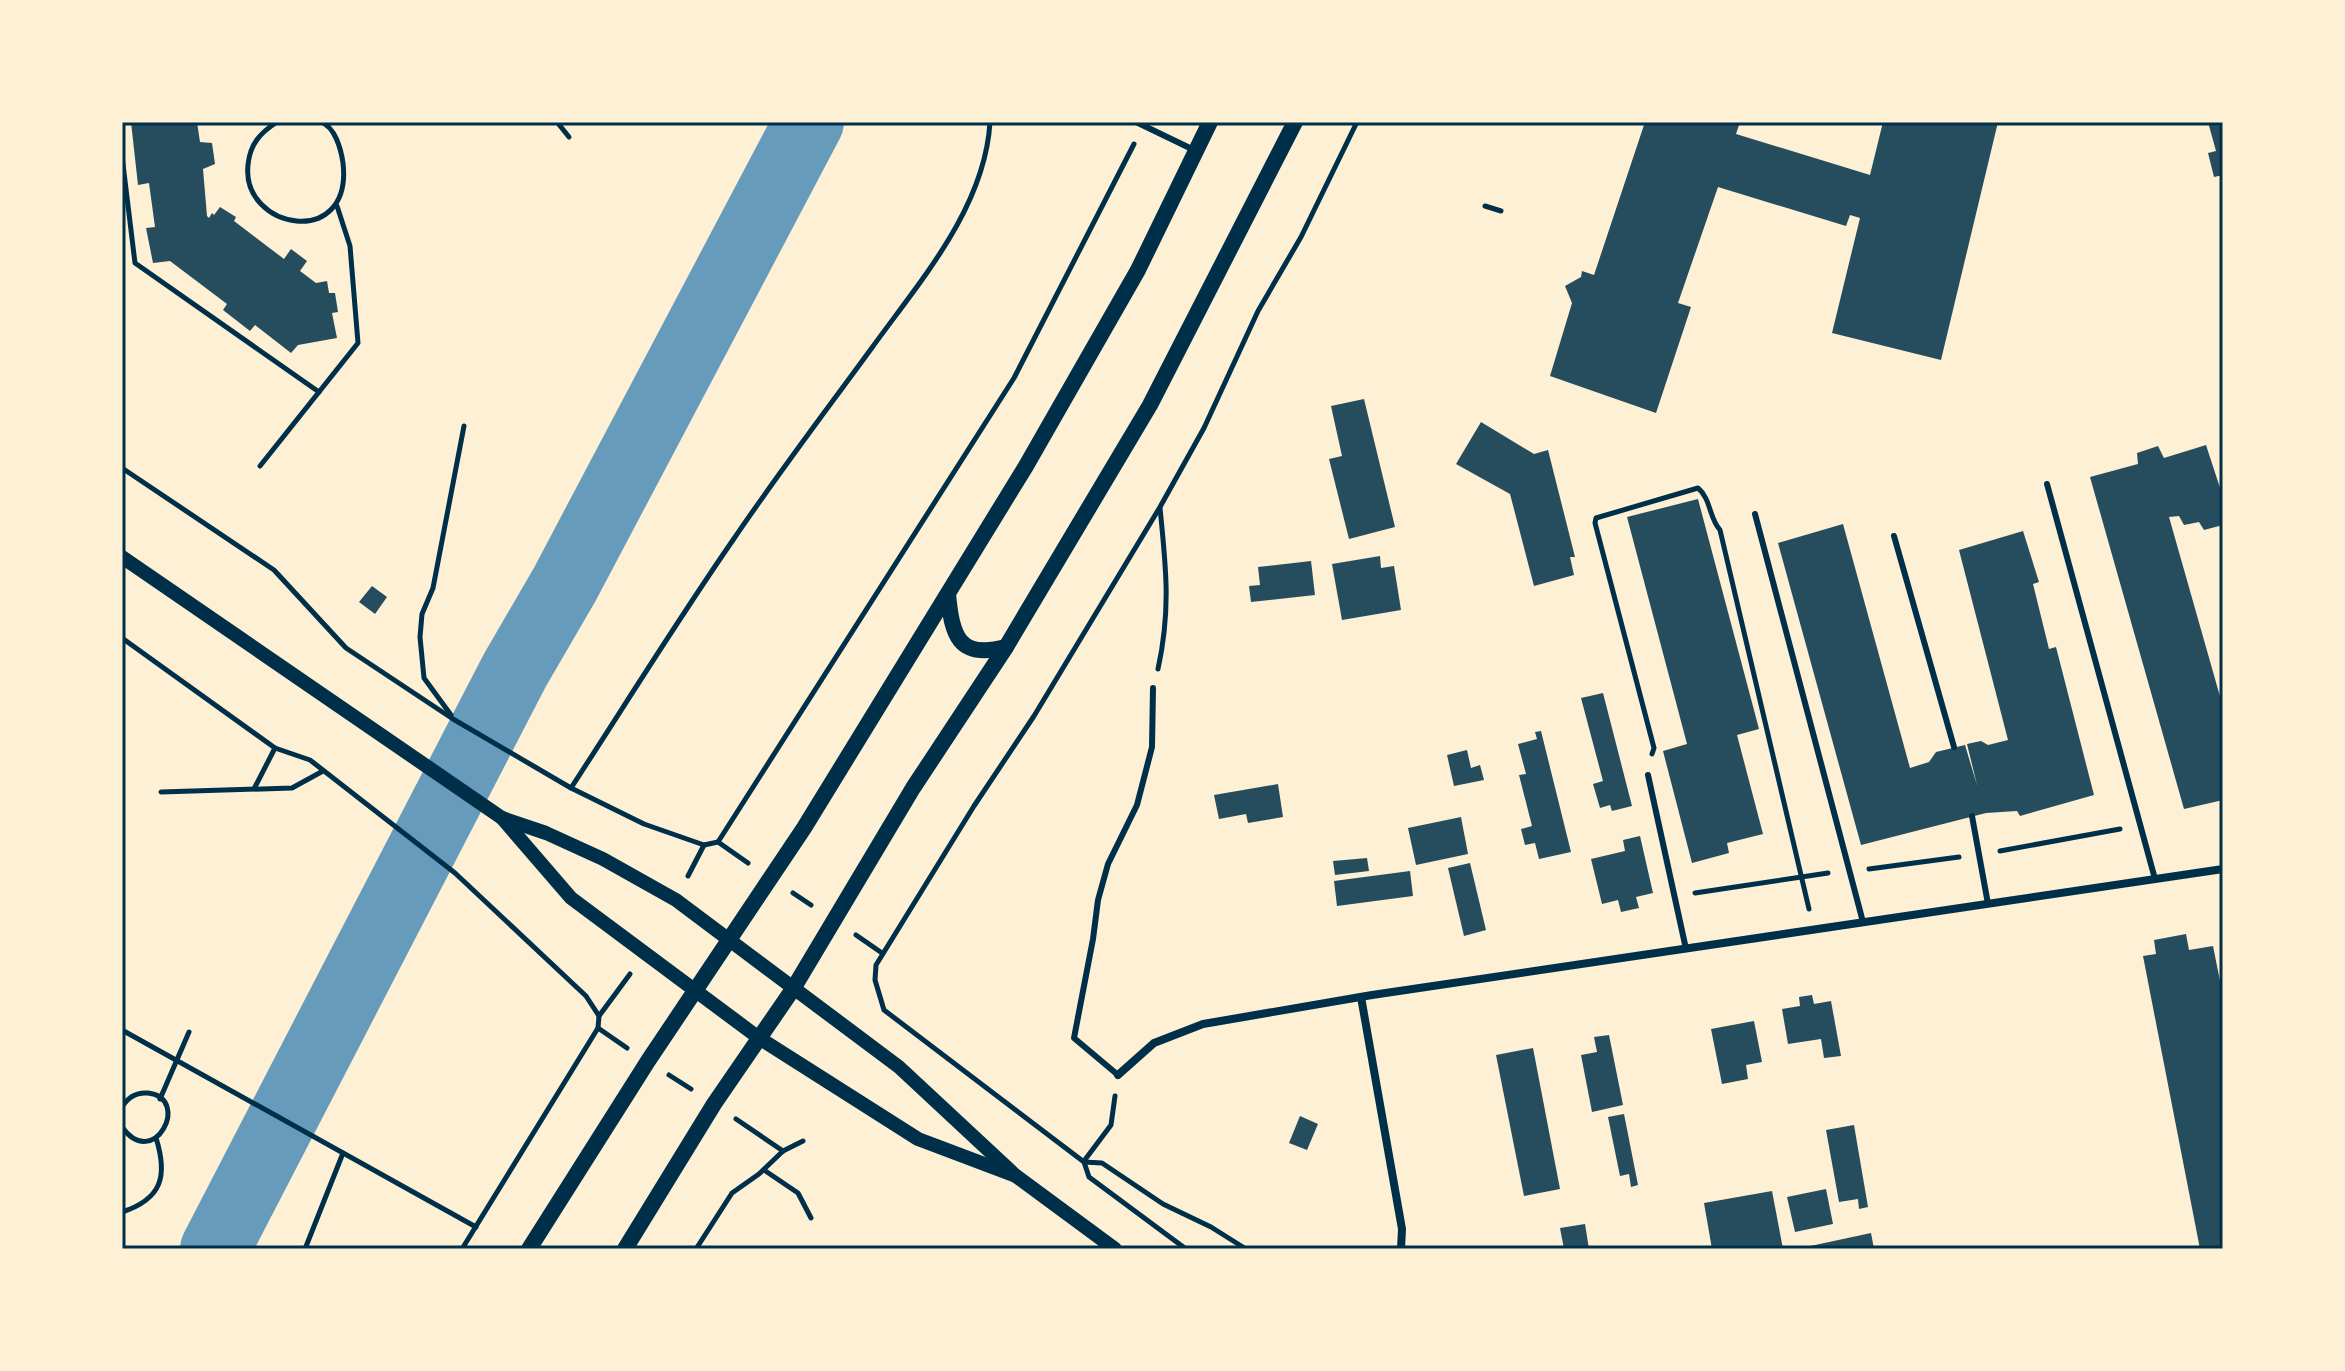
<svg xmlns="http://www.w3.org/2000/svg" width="2345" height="1371" viewBox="0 0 2345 1371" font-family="'Sofia Sans Condensed',sans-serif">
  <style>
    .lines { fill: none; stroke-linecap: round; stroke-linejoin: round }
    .river { stroke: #669bbc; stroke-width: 70 }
    .building { fill: #264d5e }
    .path { stroke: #003049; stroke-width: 5 }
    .service { stroke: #003049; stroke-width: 6 }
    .minor { stroke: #003049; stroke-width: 8 }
    .tertiary { stroke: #003049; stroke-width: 14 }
    .secondary { stroke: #003049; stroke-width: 16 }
    .neatline { fill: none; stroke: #003049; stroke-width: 3 }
  </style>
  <rect width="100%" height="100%" fill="#fdf0d5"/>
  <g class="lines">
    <polyline class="river" points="215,1249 515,670 565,584 809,122"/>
  </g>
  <g class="building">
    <polygon points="131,122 197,122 200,142 212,143 215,164 203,169 207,216 209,218 212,213 214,215 220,207 236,217 234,221 284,259 291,249 307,261 300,271 316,283 327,281 329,293 335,293 338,312 332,313 337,338 298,345 291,353 255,325 250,331 223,310 227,304 170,261 153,263 146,228 155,227 149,183 138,185"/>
    <polygon points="1645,122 1740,122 1736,134 1870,175 1883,122 1998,122 1941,360 1832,333 1860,218 1850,215 1846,226 1718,187 1678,303 1691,307 1656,413 1550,376 1572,303 1565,286 1581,277 1582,271 1594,275"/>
    <polygon points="2208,122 2223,122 2223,175 2214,177 2208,153 2216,151"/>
    <polygon points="1364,399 1395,527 1349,539 1329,459 1342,456 1331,406"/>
    <polygon points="1481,422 1534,454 1548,450 1575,557 1570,557 1574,575 1534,586 1510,494 1456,464"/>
    <polygon points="2206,445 2223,497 2223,525 2204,530 2199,522 2184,525 2179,516 2169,517 2223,707 2223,800 2184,809 2090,477 2138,464 2137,453 2158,446 2164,458"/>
    <polygon points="1698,499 1759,729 1737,735 1763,834 1727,843 1729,853 1692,863 1663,751 1687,744 1627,517"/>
    <polygon points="1843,524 1910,768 1929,762 1936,752 1965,745 1977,785 1967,744 1981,741 1988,745 2008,740 1959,550 2023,531 2039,582 2033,584 2049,649 2056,647 2094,795 2020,816 2017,811 1986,813 1861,845 1778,543"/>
    <polygon points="1380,556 1381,568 1394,566 1401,610 1342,620 1332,564"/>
    <polygon points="1311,561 1315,595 1251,602 1249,586 1260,585 1258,567"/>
    <polygon points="372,586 387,597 375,614 359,602"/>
    <polygon points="1603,693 1632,806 1612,811 1610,805 1600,808 1593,784 1603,781 1581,698"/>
    <polygon points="1541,731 1571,852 1539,859 1535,843 1525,845 1521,829 1532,826 1519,775 1526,774 1518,744 1537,739 1535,732"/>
    <polygon points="1467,750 1471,768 1480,765 1484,780 1454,786 1447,755"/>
    <polygon points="1278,784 1283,817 1248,823 1246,814 1219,819 1214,795"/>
    <polygon points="1461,817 1468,854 1416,865 1408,828"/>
    <polygon points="1640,836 1653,893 1636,897 1639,908 1621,912 1618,900 1602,904 1591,859 1625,851 1623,840"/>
    <polygon points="1367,858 1369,871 1335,875 1333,861"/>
    <polygon points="1470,863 1486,930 1464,936 1448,868"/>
    <polygon points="1410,871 1413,896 1337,906 1334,881"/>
    <polygon points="2186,934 2189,950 2213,946 2223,996 2223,1249 2200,1249 2143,956 2156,954 2154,940"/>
    <polygon points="1812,995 1814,1004 1831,1001 1841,1056 1824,1058 1821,1039 1788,1044 1782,1009 1800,1006 1799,997"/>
    <polygon points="1754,1021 1762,1062 1746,1065 1748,1079 1722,1084 1711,1029"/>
    <polygon points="1609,1035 1623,1105 1592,1112 1581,1055 1597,1052 1594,1037"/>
    <polygon points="1533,1048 1560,1189 1524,1196 1496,1055"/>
    <polygon points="1624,1114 1638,1185 1631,1187 1629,1174 1620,1176 1608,1117"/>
    <polygon points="1300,1116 1318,1124 1307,1150 1289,1143"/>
    <polygon points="1854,1125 1868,1207 1859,1209 1858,1199 1839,1202 1826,1130"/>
    <polygon points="1826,1189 1833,1224 1795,1232 1787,1197"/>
    <polygon points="1772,1191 1783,1249 1712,1249 1704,1203"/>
    <polygon points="1585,1224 1589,1249 1564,1249 1560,1228"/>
    <polygon points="1871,1233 1874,1249 1801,1249 1801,1248"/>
  </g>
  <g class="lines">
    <g class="path">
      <path d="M277,122C260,133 250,144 248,165C241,230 353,250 343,163C341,149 335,127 321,122"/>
      <polyline points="557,122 569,137"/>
      <polyline points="122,156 135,263 319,392"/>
      <polyline points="1485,206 1501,211"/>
      <polyline points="260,466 358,343 350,246 337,206"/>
      <polyline points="122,468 274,570 346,648 453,719 571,788 644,824 704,845 718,842 1014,378 1134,144"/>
      <polyline points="122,638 275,748 310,760 455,873 586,996 599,1016"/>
      <path d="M1158,669C1171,610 1166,567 1160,508"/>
      <polyline points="451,715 424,678 420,637 422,614 433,588 464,426"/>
      <path d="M1652,754L1654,748L1595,523L1596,518L1698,488C1711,499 1709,518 1720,530L1809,909"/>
      <polyline points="255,787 275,748"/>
      <path d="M571,788C625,705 677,621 733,540C777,475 825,412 871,349C920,281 985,208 990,122"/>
      <polyline points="161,792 292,788 323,771"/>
      <polyline points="718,842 748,863"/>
      <polyline points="2000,851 2120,829"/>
      <polyline points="1869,869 1959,857"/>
      <polyline points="688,876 704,845"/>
      <polyline points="793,893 811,905"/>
      <polyline points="1695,893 1828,873"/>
      <polyline points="856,935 882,953"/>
      <polyline points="598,1028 627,1048"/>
      <polyline points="122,1030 476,1227"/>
      <polyline points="669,1075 691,1089"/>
      <polyline points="160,1099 189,1032"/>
      <path d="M122,1107C128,1097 136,1092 148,1093C192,1098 154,1172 122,1127"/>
      <polyline points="736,1119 783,1151"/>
      <polyline points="1084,1161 1111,1125 1115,1096"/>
      <polyline points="1084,1162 1102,1163 1163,1204 1211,1227 1246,1249"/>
      <polyline points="764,1170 798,1193 811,1218"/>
      <path d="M122,1212C162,1199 168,1176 156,1138"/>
      <polyline points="305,1249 343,1153"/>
      <polyline points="462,1249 598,1028 599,1016 630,974"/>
      <polyline points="696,1249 732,1193 759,1174 783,1151 803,1141"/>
      <polyline points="1186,1249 1089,1177 1084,1162 884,1010 875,980 876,965 974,806 1034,716 1160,507 1204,428 1258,311 1301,237 1357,122"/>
    </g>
    <g class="service">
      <polyline points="1136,122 1194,150"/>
      <polyline points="2047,484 2155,879"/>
      <polyline points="1755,514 1863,922"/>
      <polyline points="1894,536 1954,747"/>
      <polyline points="1648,775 1686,949"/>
      <polyline points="1972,816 1988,904"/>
      <polyline points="1118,1075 1074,1038 1093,939 1098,900 1108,864 1137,805 1152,747 1153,688"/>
    </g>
    <g class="minor">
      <polyline points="1361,997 1402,1229 1401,1249"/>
      <polyline points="1118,1075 1154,1043 1203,1024 1372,995 2223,869"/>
    </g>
    <g class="tertiary">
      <polyline points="122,557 502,818 571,898 759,1038 918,1139 1016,1176"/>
      <polyline points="502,818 546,833 603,859 676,900 899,1067 1016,1176 1115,1249"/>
    </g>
    <g class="secondary">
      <path d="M948,594C952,635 958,660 1006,647"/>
      <polyline points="529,1249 648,1061 804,828 1026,466 1138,270 1210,122"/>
      <polyline points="625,1249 714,1104 793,989 913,788 1006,647 1150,405 1295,122"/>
    </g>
  </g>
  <rect width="2345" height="1371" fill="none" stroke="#fdf0d5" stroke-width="248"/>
  <rect x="124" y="124" width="2097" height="1123" class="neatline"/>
</svg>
